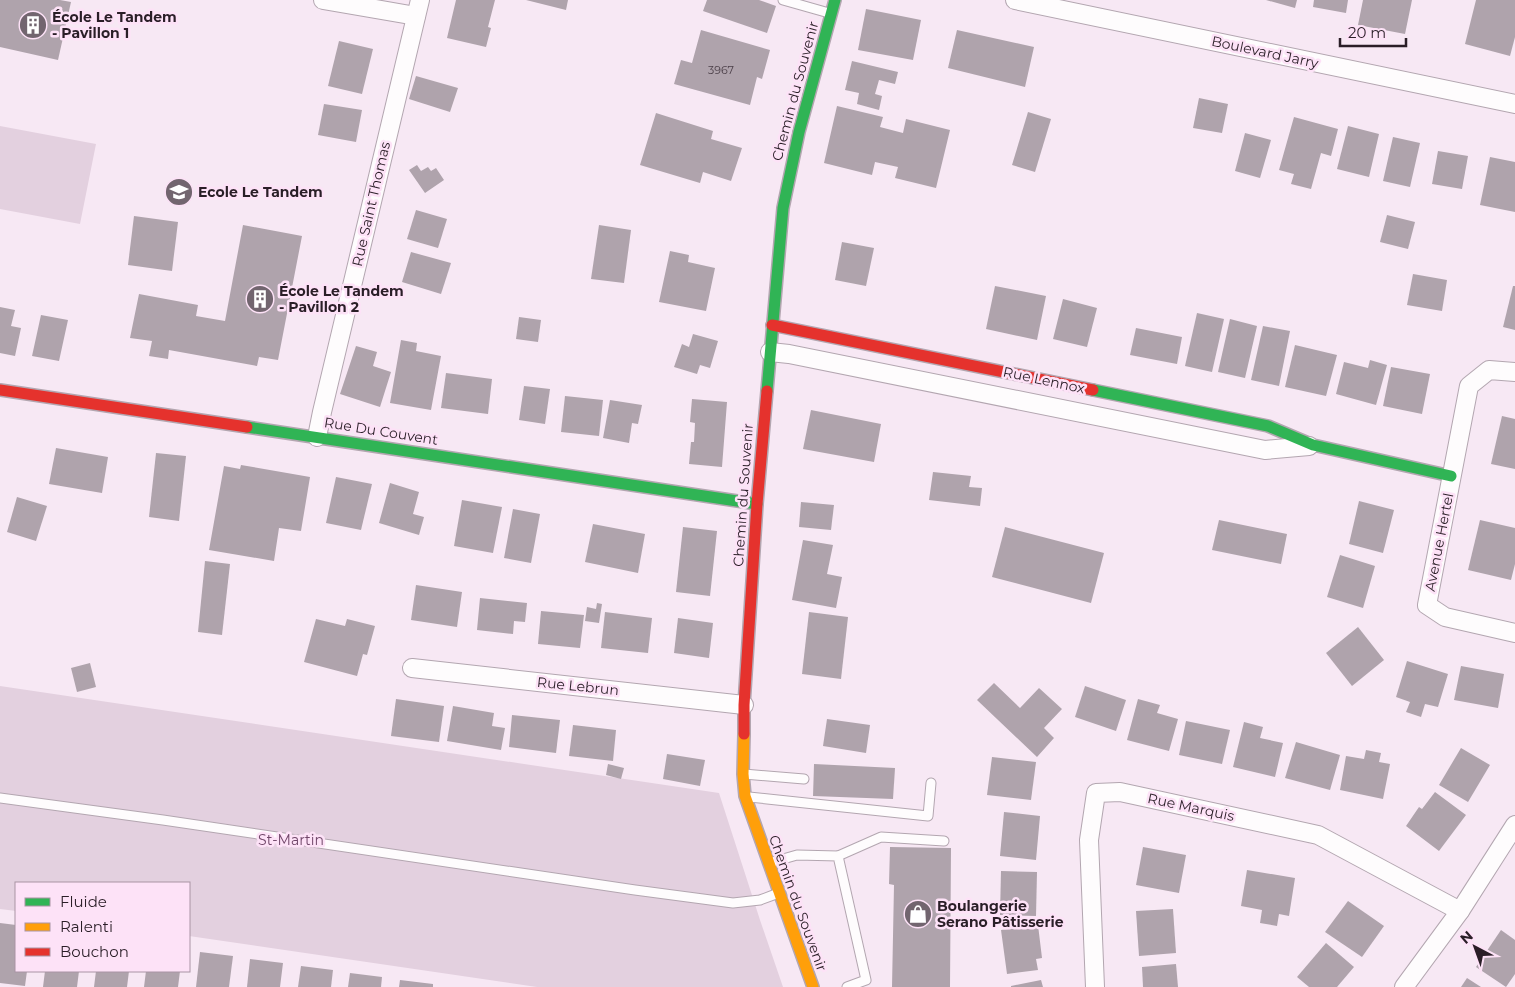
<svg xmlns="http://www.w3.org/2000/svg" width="1515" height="987" viewBox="0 0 1515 987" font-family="Montserrat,sans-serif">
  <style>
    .green { fill: #e3d0df }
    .building { fill: #afa3ac }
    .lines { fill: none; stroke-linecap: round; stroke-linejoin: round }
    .lane-casing { stroke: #b3a6b0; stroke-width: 11 }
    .street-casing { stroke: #b3a6b0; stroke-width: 20 }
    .fast-casing { stroke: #b3a6b0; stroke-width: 14 }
    .slow-casing { stroke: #b3a6b0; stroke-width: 14 }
    .jam-casing { stroke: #b3a6b0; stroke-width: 14 }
    .lane { stroke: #fefcfd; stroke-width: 9 }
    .street { stroke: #fefcfd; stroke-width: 18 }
    .fast { stroke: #30b455; stroke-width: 11 }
    .slow { stroke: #ff9f0a; stroke-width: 11 }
    .jam { stroke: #e5322d; stroke-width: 11 }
    .labels { text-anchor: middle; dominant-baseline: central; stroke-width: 5; stroke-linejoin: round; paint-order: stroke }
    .number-label { font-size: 11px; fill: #4b3f48 }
    .poi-label { font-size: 14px; font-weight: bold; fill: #2a1e27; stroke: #fde2f7; text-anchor: start }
    .street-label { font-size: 14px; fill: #2a1e27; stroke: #fde2f7 }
    .park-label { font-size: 14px; fill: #6f4568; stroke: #fde2f7 }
  </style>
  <rect width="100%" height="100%" fill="#f7e8f4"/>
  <g class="green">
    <polygon points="0,126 96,144 80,224 0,209"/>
    <polygon points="0,686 719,793 760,920 783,987 537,987 189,936 189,883 16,883 16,911 0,909"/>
  </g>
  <g class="building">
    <polygon points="0,0 60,0 71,2 58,60 0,47"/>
    <polygon points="456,0 495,0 488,27 491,28 486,47 447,38"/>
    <polygon points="526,0 568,0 566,10"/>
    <polygon points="707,0 759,0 776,6 767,33 703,11"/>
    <polygon points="1266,0 1297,0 1295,8"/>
    <polygon points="1314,0 1348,0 1346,13 1313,7"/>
    <polygon points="1363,0 1412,0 1405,34 1358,25"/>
    <polygon points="1476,0 1515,0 1515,37 1510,56 1465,44"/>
    <polygon points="866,9 921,20 913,60 858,50"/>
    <polygon points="701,30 770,50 762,79 757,77 750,105 674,84 681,60 692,63"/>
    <polygon points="957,30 1034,47 1025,87 948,68"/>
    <polygon points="339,41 373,49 362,94 328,86"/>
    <polygon points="852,61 898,72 895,84 879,80 875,94 882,96 879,110 857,104 859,93 845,90"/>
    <polygon points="416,76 458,88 450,112 409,99"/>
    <polygon points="1199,98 1228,104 1222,133 1193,128"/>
    <polygon points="324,104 362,110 356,142 318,135"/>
    <polygon points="837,106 883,117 880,127 903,133 906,119 950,130 936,188 895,178 898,167 875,162 872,175 824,163"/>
    <polygon points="1028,112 1051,119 1035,172 1012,165"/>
    <polygon points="656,113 713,131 711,139 742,148 731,181 703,172 700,183 640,165"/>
    <polygon points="1294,117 1338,129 1331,156 1321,153 1311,189 1291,184 1294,174 1279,170"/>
    <polygon points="1348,126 1379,134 1369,177 1337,169"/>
    <polygon points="1245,133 1271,140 1260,178 1235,171"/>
    <polygon points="1393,137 1420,143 1410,187 1383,181"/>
    <polygon points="1438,151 1468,156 1462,189 1432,184"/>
    <polygon points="1490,157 1515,162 1515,212 1480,205"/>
    <polygon points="417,165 421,171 428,167 431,171 436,168 444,180 425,193 409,170"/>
    <polygon points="416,210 447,219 438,248 407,239"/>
    <polygon points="1387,215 1415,222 1408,249 1380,242"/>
    <polygon points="134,216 178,222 172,271 128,265"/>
    <polygon points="243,225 302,236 278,360 259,357 257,366 169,350 168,359 149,356 152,341 130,338 139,294 198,305 196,316 225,321"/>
    <polygon points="599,225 631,230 624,283 591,279"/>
    <polygon points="842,242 874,248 866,286 835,280"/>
    <polygon points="670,251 689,255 688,262 715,268 706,311 659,302"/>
    <polygon points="411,252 451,263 441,294 402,282"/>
    <polygon points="1413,274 1447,280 1442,311 1407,305"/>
    <polygon points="995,286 1046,296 1037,340 986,329"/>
    <polygon points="1513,286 1515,286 1515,330 1503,327"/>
    <polygon points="1063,299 1097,308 1087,347 1053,339"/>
    <polygon points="0,307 15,310 11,326 21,328 15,356 0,353"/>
    <polygon points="1197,313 1224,319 1212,372 1185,366"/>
    <polygon points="41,315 68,320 59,361 32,356"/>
    <polygon points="519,317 541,320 538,342 516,339"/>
    <polygon points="1230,319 1257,326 1245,378 1218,372"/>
    <polygon points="1263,326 1290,331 1279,386 1251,380"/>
    <polygon points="1136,328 1182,337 1177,364 1130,355"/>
    <polygon points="693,334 718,341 710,368 700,365 697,374 674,367 682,344 689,347"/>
    <polygon points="401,340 417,343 416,351 441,356 431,410 390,403"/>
    <polygon points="1295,345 1337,355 1326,396 1285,387"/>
    <polygon points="356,346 377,352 373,366 391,372 380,407 340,394"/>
    <polygon points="1370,360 1387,365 1376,405 1336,394 1344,362 1368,368"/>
    <polygon points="1391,367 1430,374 1422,414 1383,406"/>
    <polygon points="446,373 492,379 488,414 441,408"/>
    <polygon points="524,386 550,389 545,424 519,420"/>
    <polygon points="565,396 603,400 599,436 561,432"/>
    <polygon points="692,399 727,402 722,467 689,464 691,442 694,442 695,423 690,422"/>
    <polygon points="610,400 642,405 638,424 632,423 629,443 603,438"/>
    <polygon points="811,410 881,424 874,462 803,449"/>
    <polygon points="1502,416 1515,419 1515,469 1491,464"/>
    <polygon points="56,448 108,457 102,493 49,484"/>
    <polygon points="156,453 186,456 179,521 149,517"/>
    <polygon points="241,465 310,477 301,531 279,528 274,561 209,550 224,466 240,469"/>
    <polygon points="933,472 971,476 969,487 982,488 980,506 929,500"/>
    <polygon points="336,477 372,484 361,530 326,523"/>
    <polygon points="390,483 419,492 413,514 424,517 419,535 379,523"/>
    <polygon points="17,497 47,506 36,541 7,532"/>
    <polygon points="462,500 502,507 493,553 454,546"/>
    <polygon points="1359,501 1394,510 1383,553 1349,544"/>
    <polygon points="801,502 834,505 831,530 799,527"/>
    <polygon points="513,509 540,514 531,563 504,558"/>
    <polygon points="1219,520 1287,534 1281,564 1212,550"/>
    <polygon points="1480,520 1515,528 1515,564 1511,580 1468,570"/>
    <polygon points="593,524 645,534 638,573 585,562"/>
    <polygon points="683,527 717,531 710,596 676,592"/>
    <polygon points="1005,527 1104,553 1091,603 992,577"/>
    <polygon points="803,540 833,545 827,574 842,577 836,608 792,600"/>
    <polygon points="1340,555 1375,566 1363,608 1327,597"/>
    <polygon points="205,561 230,564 222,635 198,632"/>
    <polygon points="416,585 462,592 457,627 411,620"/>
    <polygon points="480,598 527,603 525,622 514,621 513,634 477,630"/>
    <polygon points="597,603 602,604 599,623 585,621 587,607 596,609"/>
    <polygon points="541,611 584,615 580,648 538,644"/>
    <polygon points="605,612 652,618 648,653 601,648"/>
    <polygon points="809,612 848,617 841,679 802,674"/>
    <polygon points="678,618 713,623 709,658 674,653"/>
    <polygon points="316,619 345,626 347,619 375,626 367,655 363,654 357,676 304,662"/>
    <polygon points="1358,627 1384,660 1352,686 1326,653"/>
    <polygon points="1407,661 1448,674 1438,707 1425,704 1421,717 1406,712 1410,702 1396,697"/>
    <polygon points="90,663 96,687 77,692 71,668"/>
    <polygon points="1461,666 1504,674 1498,708 1454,700"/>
    <polygon points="994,683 1020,708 1039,688 1062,709 1044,728 1054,738 1037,757 977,700"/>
    <polygon points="1085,686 1126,700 1116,731 1075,717"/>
    <polygon points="396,699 444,706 439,742 391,736"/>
    <polygon points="1138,699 1160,705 1157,713 1178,719 1169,751 1127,740"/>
    <polygon points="453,706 494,713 492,726 505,728 501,750 447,741"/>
    <polygon points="512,715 560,720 556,753 509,747"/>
    <polygon points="827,719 870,725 866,753 823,746"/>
    <polygon points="1186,721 1230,730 1222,764 1179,755"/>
    <polygon points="1244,722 1263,727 1260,738 1283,743 1275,777 1233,767"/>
    <polygon points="573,725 616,730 613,761 569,756"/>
    <polygon points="1296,742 1340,755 1330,790 1285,778"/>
    <polygon points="1461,748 1490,765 1468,802 1439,785"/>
    <polygon points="1366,750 1381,753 1379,762 1390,764 1383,799 1340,790 1346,756 1364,759"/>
    <polygon points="667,754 705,760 700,786 663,779"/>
    <polygon points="992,757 1036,762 1031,800 987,795"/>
    <polygon points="608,764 624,768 621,779 606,775"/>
    <polygon points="814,764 895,768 893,799 813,796"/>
    <polygon points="1435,792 1466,815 1439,851 1406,826 1419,807 1422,809"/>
    <polygon points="1004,812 1040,816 1036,860 1000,856"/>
    <polygon points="890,847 951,848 950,987 892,987 894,885 889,884"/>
    <polygon points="1143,847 1186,855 1179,893 1136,885"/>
    <polygon points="1247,870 1295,878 1289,916 1279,914 1277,926 1260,923 1262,910 1241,906"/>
    <polygon points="1001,871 1037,872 1036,916 1000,915"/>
    <polygon points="1348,901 1384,926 1362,957 1325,932"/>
    <polygon points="1173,909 1176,953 1139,956 1136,911"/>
    <polygon points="0,923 16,925 16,971 27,971 25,986 0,983"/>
    <polygon points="1038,925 1042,958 1036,959 1038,970 1007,974 1001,930"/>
    <polygon points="1501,930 1515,940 1515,974 1506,987 1476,967"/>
    <polygon points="1326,943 1354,967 1337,987 1309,987 1297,977"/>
    <polygon points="200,952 233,956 229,987 196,987"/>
    <polygon points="250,959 283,963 280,987 247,987"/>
    <polygon points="1176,964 1178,987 1143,987 1142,967"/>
    <polygon points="301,966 333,970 331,987 298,987"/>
    <polygon points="45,971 79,971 77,987 43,987"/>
    <polygon points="96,971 129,971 127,987 94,987"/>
    <polygon points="146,971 180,971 178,987 144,987"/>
    <polygon points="350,973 382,977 381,987 348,987"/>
    <polygon points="1467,978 1481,987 1461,987"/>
    <polygon points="400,980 433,984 433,987 399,987"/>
    <polygon points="1041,980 1043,987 1011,987 1011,986"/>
  </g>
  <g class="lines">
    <defs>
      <g id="lane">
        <polyline points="783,0 829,13"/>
        <polyline points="744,774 804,779"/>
        <polyline points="749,797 928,816 931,783"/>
        <polyline points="0,798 163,820 635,890 733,903 760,900 776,894"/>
        <polyline points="838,856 881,837 944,841"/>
        <polyline points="769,863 797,855 838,856 866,980 847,987"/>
      </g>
      <g id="street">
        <polyline points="323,0 416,16"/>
        <polyline points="1015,0 1515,104"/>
        <polyline points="770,352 789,354 1265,450 1309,446"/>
        <polyline points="1515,372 1489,370 1469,386 1427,605 1445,617 1515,633"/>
        <polyline points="317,437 322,412 420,0"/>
        <polyline points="412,668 744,705"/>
        <polyline points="1095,987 1089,840 1096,793 1120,792 1318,835 1460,911"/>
        <polyline points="1404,987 1460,911 1515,825"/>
      </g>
      <g id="fast">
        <polyline points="1093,390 1268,426 1313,445 1451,476"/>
        <polyline points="767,391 783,208 799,132 835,0"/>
        <polyline points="247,427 757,504"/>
      </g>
      <polyline id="slow" points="744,734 743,774 745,796 813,987"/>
      <g id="jam">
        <polyline points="772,325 1093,390"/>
        <polyline points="0,390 247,427"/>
        <polyline points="744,734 744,705 757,504 767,391"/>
      </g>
    </defs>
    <use href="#lane" class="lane-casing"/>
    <use href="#street" class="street-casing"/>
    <use href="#fast" class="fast-casing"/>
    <use href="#slow" class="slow-casing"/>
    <use href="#jam" class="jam-casing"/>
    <use href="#lane" class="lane"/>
    <use href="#street" class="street"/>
    <use href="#fast" class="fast"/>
    <use href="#slow" class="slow"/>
    <use href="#jam" class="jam"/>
  </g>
  <defs>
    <symbol id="building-disc" viewBox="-11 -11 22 22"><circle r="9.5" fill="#72656f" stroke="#fde2f7"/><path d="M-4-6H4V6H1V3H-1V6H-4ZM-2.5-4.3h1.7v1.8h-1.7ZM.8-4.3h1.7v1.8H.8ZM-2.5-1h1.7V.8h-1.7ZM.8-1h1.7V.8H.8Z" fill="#fff"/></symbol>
    <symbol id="school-disc" viewBox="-11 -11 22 22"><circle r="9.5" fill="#72656f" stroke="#fde2f7"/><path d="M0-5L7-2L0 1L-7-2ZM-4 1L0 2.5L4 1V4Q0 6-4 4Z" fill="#fff"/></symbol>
    <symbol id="shop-disc" viewBox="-11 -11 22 22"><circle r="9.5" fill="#72656f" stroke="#fde2f7"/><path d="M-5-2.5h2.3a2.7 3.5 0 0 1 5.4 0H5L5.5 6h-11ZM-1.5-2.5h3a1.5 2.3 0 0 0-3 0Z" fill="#fff"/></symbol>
  </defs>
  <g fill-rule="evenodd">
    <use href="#building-disc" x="17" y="9" width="32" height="32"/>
    <use href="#school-disc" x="163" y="176" width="32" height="32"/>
    <use href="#building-disc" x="244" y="283" width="32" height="32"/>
    <use href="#shop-disc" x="902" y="898" width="32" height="32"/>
  </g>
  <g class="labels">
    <g class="number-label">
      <text x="721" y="70">3967</text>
    </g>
    <g class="poi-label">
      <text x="52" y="17">École Le Tandem<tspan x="52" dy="16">- Pavillon 1</tspan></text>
      <text x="198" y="192">Ecole Le Tandem</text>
      <text x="279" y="291">École Le Tandem<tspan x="279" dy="16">- Pavillon 2</tspan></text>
      <text x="937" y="906">Boulangerie<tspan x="937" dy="16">Serano Pâtisserie</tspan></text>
    </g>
    <g class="street-label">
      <text transform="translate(1265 52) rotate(12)">Boulevard Jarry</text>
      <text transform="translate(795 91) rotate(-75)">Chemin du Souvenir</text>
      <text transform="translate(371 204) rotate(-77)">Rue Saint Thomas</text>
      <text transform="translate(1044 380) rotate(12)">Rue Lennox</text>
      <text transform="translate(381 431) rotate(9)">Rue Du Couvent</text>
      <text transform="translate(743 495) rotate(-86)">Chemin du Souvenir</text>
      <text transform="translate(1439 542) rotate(-79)">Avenue Hertel</text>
      <text transform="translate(578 686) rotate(6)">Rue Lebrun</text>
      <text transform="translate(1191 807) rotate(12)">Rue Marquis</text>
      <text transform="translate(798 903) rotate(70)">Chemin du Souvenir</text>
    </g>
    <g class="park-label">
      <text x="291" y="840">St-Martin</text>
    </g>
  </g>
  <rect x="15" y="882" width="175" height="90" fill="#fde2f7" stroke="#a994a4"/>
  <rect x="25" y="898" width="25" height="8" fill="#30b455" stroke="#a994a4"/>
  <text x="60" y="907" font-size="15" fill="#2a1e27">Fluide</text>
  <rect x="25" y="923" width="25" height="8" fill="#ff9f0a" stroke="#a994a4"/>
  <text x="60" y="932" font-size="15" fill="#2a1e27">Ralenti</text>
  <rect x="25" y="948" width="25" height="8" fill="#e5322d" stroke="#a994a4"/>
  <text x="60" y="957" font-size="15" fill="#2a1e27">Bouchon</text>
  <g transform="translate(1475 947) rotate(319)" stroke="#fde2f7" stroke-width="4" paint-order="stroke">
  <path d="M0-4L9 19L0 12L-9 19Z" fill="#2a1e27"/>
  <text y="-8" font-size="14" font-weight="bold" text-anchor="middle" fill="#2a1e27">N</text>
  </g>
  <path d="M1340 38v8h66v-8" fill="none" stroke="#2a1e27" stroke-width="2.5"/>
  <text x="1348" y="38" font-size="15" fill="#2a1e27" stroke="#fde2f7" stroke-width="4" paint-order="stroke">20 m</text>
</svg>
